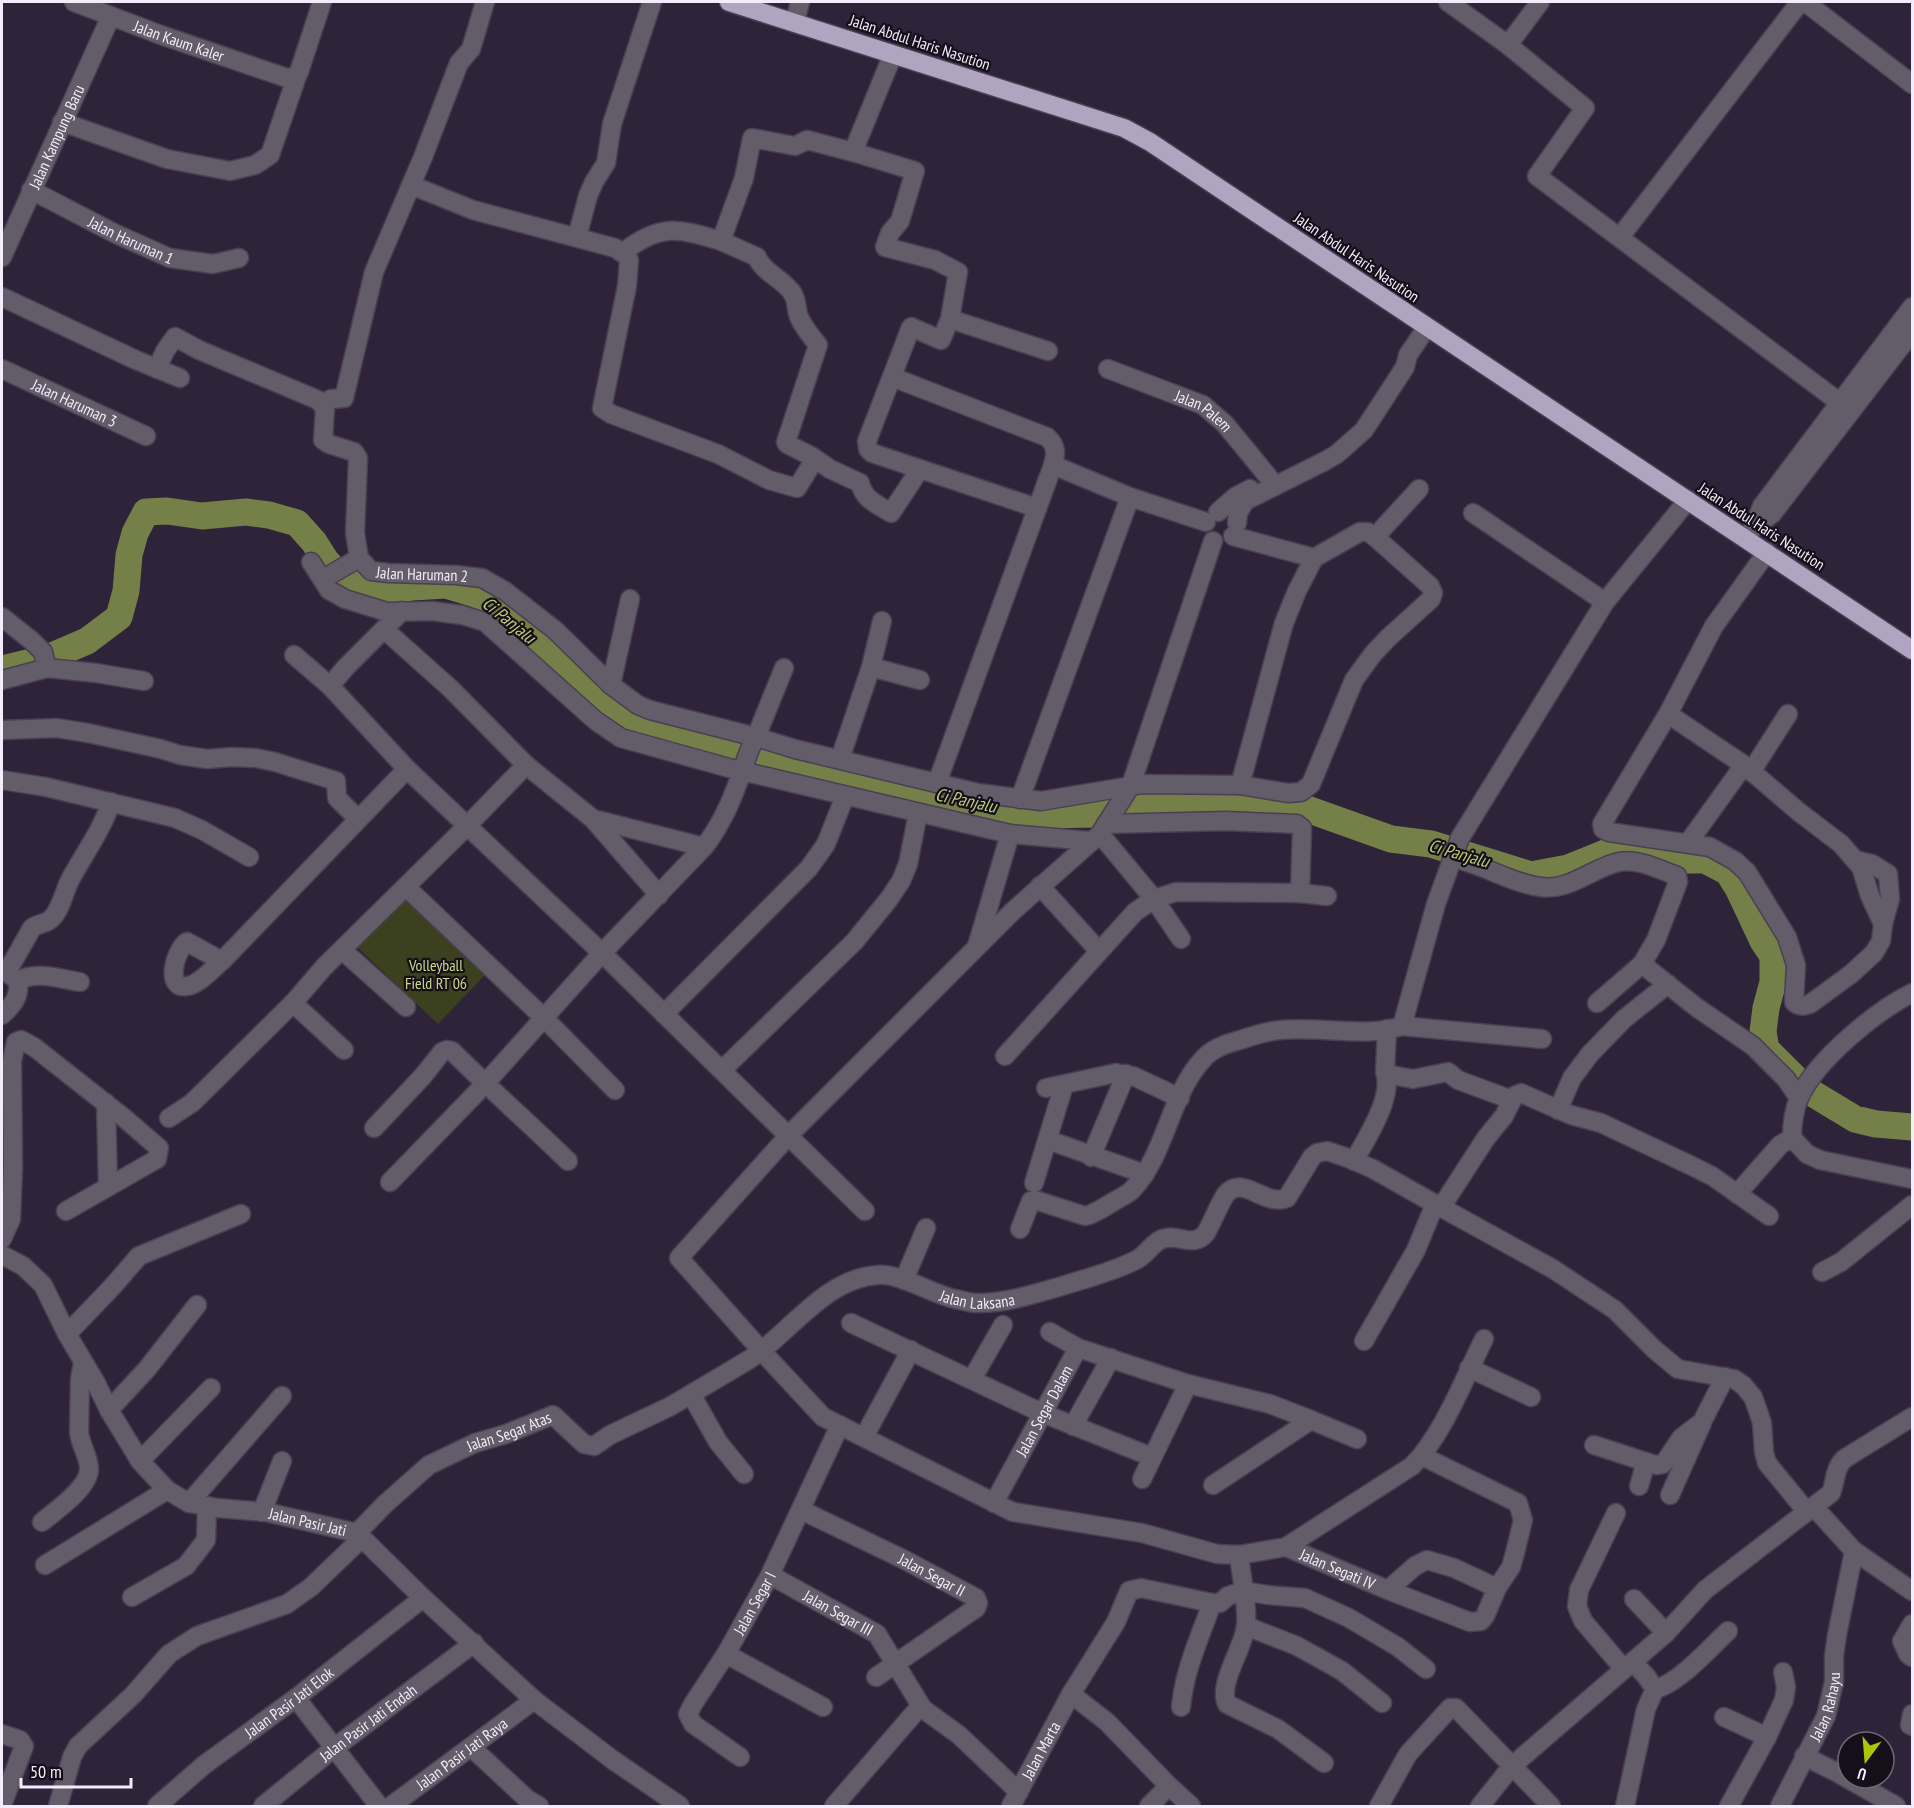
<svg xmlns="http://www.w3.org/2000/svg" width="1914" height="1808" viewBox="0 0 1914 1808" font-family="'PT Sans Narrow',sans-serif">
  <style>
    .green { fill: #3b411e }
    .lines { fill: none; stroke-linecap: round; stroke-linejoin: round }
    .river { stroke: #757f48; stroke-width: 27 }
    .minor-casing { stroke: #4a3f54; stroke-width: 21 }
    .highway-casing { stroke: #4a3f54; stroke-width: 21 }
    .minor { stroke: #625d68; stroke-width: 18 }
    .highway { stroke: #b1a4c0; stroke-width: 18 }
    .labels { text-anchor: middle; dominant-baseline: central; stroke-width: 4.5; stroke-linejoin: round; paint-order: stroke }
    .street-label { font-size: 16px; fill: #f3ecfb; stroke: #140f19 }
    .park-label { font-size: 16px; fill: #cbdb88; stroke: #140f19 }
    .water-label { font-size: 18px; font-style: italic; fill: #bccc79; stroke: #140f19 }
  </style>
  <rect width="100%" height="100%" fill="#2e2339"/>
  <polygon class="green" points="407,897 485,975 438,1024 355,945"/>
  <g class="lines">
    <polyline class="river" points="2,669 45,659 87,641 119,617 126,591 129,555 135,533 146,512 167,511 202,516 246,512 269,515 297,523 314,542 326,561 341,577 382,591 412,587 446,585 476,594 514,622 543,651 623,720 706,741 775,761 862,781 944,795 999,808 1040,815 1100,814 1166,799 1293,804 1391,839 1431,844 1531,875 1568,868 1615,849 1672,860 1705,860 1728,872 1738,888 1763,941 1773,956 1773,982 1766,1008 1763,1032 1766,1049 1807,1090 1855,1119 1876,1124 1912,1127"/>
    <defs>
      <g id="minor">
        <path id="s1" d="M74,2L161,35L287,78L297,76L299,72L322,2"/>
        <polyline points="1448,2 1508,45 1585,108 1537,176 1851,411"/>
        <polyline points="1805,2 1912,84"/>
        <polyline points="795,22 800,2"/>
        <polyline points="1508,45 1540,2"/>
        <polyline points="62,122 167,159 230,171 255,165 270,155 297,76"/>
        <polyline points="853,152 893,54"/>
        <polyline points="411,185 473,210 615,248 626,255 629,260 627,286 602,408 611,414 718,454 769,480 797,488 815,459"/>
        <path id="s2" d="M31,190L116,234L170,258L213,264L239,258"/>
        <polyline points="577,237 588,196 594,182 606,163 612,124 652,2"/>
        <polyline points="1620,237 1800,2"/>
        <path d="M622,253C660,223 678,228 721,241"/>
        <path id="s3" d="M2,257L111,16"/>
        <polyline points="2,297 136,360 180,378"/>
        <polyline points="950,319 1048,351"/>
        <path id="s4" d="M2,369L146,436"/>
        <path id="s5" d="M157,369L165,351L175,337L199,350L318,400L325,408L323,440L329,444L354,452L358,458L355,533L359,558L371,571L389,573L456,575L482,578L505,591L555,630L611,685"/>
        <path id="s6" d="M1108,369L1203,405L1225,424L1270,479L1273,487"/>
        <path d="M892,377L1047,437C1057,446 1056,454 1053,465L937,783"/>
        <polyline points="323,404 331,399 344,398 374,272 423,157 459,63 471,49 485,2"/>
        <polyline points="1053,465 1130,497 1206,522"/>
        <path d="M920,469L891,513C877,504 864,500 860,483L830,469L811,456L787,444L786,442L818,345C811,336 803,327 799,317C796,310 797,300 793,294C784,279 763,273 757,257L721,241L744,178L752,138L795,146L807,140L853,152L915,171L900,221L890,233L885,247L935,260L958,272L950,319L941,340L911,327L867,441L868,449L872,453L1037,508"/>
        <polyline points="1218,512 1235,497 1250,489"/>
        <polyline points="1473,513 1605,602"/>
        <polyline points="1237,523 1238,513 1245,501 1325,461 1337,454 1364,430 1405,367 1408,355 1427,327"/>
        <polyline points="1754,527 1772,514 1912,332"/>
        <polyline points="1375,537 1419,489"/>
        <polyline points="1746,538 1754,527 1762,506 1912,307"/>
        <path d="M1213,541L1131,785L1100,834L1013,911L789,1135L679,1258L768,1358L823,1417L1013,1512L1142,1533L1217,1554L1239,1555L1286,1547L1412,1466C1443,1435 1464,1379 1484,1339"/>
        <polyline points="311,562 329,590 345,599 387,612 432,611 462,615 485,622 596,721 621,738 729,768 1010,834 1090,841"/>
        <polyline points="323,579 359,558"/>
        <polyline points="402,611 345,668 330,686 407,769 602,953 865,1211"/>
        <polyline points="2,617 32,641 43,652 47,668"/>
        <polyline points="294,655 330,686"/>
        <polyline points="871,667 920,680"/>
        <polyline points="784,668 756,737 795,749 978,793 1041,801 1143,784 1240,785 1288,793 1301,792 1311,784 1354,680 1373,654 1388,638 1431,599 1433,593 1430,586 1375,537 1368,532 1360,532 1314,558 1233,536"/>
        <polyline points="2,680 47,668 96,673 144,681"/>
        <path d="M1668,714L1744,765L1799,812L1841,844L1861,867L1870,896L1883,924L1881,941L1874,953L1851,974L1810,1004C1804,1006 1799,1007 1794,1002L1796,965L1787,937L1747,872L1735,861L1710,847L1609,832L1603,829L1602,824L1668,714L1714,626L1767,552"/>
        <polyline points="2,730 57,728 88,733 161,749 180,755 207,759 232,757 256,758 275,762 336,781 337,798 358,819"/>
        <polyline points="840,759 871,667 882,621"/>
        <polyline points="526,765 593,819 659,895"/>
        <polyline points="1751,772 1788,714"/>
        <polyline points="2,780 46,787 175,818 202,830 249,857"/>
        <polyline points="1240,785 1284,623 1297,591 1314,558"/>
        <polyline points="1020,799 1130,497"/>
        <polyline points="593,819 704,847"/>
        <polyline points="1106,824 1226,821 1297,824 1302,828 1300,893"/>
        <polyline points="1100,834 1154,899 1181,939"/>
        <polyline points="1688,843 1744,765"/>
        <path d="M1452,858C1483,864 1510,883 1541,887C1570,891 1592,868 1619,862C1638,858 1660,870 1677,876L1678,882L1656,940L1642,964L1696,1007L1753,1046L1786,1079L1799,1098"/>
        <polyline points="1855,860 1872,864 1888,874 1890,899 1883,924"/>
        <polyline points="1040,886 1099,951"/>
        <polyline points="406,887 543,1017 615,1090"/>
        <polyline points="977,946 1010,834"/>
        <polyline points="342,950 406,1007"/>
        <path d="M222,961L187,942C174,951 165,990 187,986C199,985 213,968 222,961L407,769"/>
        <path d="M7,972L32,928C38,923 47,924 52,918C61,909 64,892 70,880C84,854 102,830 111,802"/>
        <path d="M18,981C35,970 61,979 80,982"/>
        <path d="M1912,993C1876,1011 1816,1060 1799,1098C1794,1110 1792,1125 1792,1138L1807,1154L1820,1160L1912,1179"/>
        <polyline points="293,1003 344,1050"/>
        <polyline points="1597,1003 1642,964"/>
        <polyline points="664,1014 809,868 826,844 845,796"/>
        <path d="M2,1015C13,1005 20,997 18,981L9,974"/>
        <polyline points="1402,1026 1542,1039"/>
        <polyline points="1005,1056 1135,912 1154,899 1176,892 1300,893 1327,896"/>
        <polyline points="722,1070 854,942 889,899 901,881 908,864 918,813"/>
        <polyline points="1386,1074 1413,1079 1448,1072 1458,1080 1512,1100"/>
        <polyline points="1046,1088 1116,1073 1133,1076 1180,1098"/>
        <polyline points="106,1103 108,1186"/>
        <polyline points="1558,1110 1572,1078 1590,1054 1624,1019 1668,984"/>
        <polyline points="169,1118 192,1103 293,1003 324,967 461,832 526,765 451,689 385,630"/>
        <path d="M374,1128L423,1076L442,1052L447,1050L452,1051C490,1089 530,1124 568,1161"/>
        <polyline points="1048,1140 1145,1174"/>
        <polyline points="1091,1157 1126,1074"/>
        <path d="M1354,1161C1366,1139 1394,1097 1385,1072L1387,1029"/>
        <path d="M390,1182L482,1087L602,953L704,847C719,828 729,807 737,785C744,769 747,751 756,737L650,710L638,705L611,685L630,599"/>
        <polyline points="1034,1183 1064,1085"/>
        <polyline points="1737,1194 1780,1145 1792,1138"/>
        <polyline points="1442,1206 1486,1138 1504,1116 1512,1100 1516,1095 1521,1093 1571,1115 1601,1123 1694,1167 1712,1176 1769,1216"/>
        <path d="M1020,1229L1031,1201L1035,1200L1085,1216C1095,1214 1104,1207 1113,1202C1119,1198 1127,1195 1132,1190C1167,1153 1169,1095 1204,1058C1212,1049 1228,1043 1240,1040C1253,1036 1266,1031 1280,1030C1319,1026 1365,1038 1402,1026L1436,904L1460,838L1605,602L1688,500"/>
        <polyline points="2,1239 11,1219 13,1167 12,1061 16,1042 21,1040 34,1047 123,1117 159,1148 157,1159 66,1211"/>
        <path id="s7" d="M2,1255L23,1266L43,1285L67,1334L96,1383L109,1410L140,1461L167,1490L189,1503L218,1508L266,1512L357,1533L423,1598L534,1700L613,1760L680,1806"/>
        <polyline points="1822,1272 1841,1262 1912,1205"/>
        <polyline points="904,1280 926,1228"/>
        <polyline points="851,1323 1042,1413 1152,1457"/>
        <polyline points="1050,1332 1078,1348 1188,1384 1270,1404 1311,1420 1213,1485"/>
        <polyline points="67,1334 113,1286 139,1256 241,1214"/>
        <polyline points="1364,1341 1416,1250 1435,1204 1553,1269 1615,1310 1655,1350 1678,1369 1734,1379 1743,1385 1753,1397 1757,1408 1762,1423 1764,1452 1767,1463 1807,1512"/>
        <polyline points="1469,1368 1531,1397"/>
        <polyline points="972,1379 1003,1325"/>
        <polyline points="691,1394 718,1442 744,1474"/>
        <polyline points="109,1410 147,1369 197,1305"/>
        <polyline points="1311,1420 1357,1439"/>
        <polyline points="1073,1426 1111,1358"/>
        <polyline points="864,1437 911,1350"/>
        <polyline points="1594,1445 1646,1462 1656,1465 1663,1464 1667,1459 1681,1438 1702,1422 1725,1377"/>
        <polyline points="140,1461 211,1388"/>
        <polyline points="1142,1479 1188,1384"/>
        <polyline points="1639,1486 1646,1462"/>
        <polyline points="1670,1495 1702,1423"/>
        <polyline points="189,1503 282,1396"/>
        <path id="s8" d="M994,1503L1078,1348"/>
        <polyline points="1814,1507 1854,1551 1912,1591"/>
        <path id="s9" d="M801,1510L903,1559L976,1598L978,1603L976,1608L876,1677"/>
        <polyline points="262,1512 282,1461"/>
        <polyline points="1616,1513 1579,1590 1577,1606 1583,1621 1624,1669"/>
        <path d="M42,1522C55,1511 89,1488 89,1469C89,1456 80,1445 79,1432L80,1379L83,1363"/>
        <path id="s10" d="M357,1533L384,1505L429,1465L475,1443L506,1434L553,1415L584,1444L594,1446L610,1435L671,1406L750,1359C791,1332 824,1279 877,1275C901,1273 931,1294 955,1299C962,1300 970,1303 978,1303C1007,1303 1034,1294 1062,1286C1087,1278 1113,1272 1136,1260C1145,1256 1151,1245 1160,1240C1177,1231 1192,1250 1206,1233C1212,1223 1220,1202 1226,1194C1243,1174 1264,1207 1287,1198L1312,1157L1317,1153L1327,1151L1348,1158L1373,1169L1435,1204"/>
        <path id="s11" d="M1286,1547L1388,1590L1470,1622L1481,1621L1485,1616L1497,1588L1511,1567L1515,1553L1523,1520L1518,1503L1422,1456"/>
        <path d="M1239,1555C1241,1575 1248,1606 1246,1625C1245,1646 1217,1684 1227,1704L1278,1729L1324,1763"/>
        <polyline points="45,1565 167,1490"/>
        <path id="s12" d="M770,1575L877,1634L923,1709L959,1735L1019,1792"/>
        <polyline points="1388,1590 1415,1566 1427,1560 1454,1568 1497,1588"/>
        <polyline points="132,1597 186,1566 206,1540 207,1506"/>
        <polyline points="1634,1599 1666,1633"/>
        <polyline points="1912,1624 1902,1641 1908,1654 1912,1657"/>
        <polyline points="1246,1626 1297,1646 1342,1671 1382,1703"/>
        <polyline points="726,1654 823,1707"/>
        <path d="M1655,1689C1678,1684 1710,1648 1728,1631"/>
        <polyline points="1071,1694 1107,1722 1169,1786 1191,1806"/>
        <polyline points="296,1698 379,1806"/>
        <path d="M1181,1707C1184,1671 1200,1637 1212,1603"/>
        <polyline points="1912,1714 1910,1725 1912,1726"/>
        <polyline points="1724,1717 1767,1737"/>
        <polyline points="2,1734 20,1740 24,1746 2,1805"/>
        <polyline points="471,1747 527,1799 539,1806"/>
        <polyline points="1804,1756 1836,1772 1896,1806"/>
        <path id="s13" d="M740,1757L693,1724L688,1714L693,1704L726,1654L770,1575L840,1425"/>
        <polyline points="58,1806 72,1757 78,1746 133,1695 169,1654 197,1636 287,1604 311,1587 362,1538"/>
        <path id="s14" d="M157,1806L204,1765L296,1698L423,1598"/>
        <path id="s15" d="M263,1806L334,1748L474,1643"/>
        <path id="s16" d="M391,1806L534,1700"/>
        <polyline points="834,1806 917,1710 923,1709"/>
        <path id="s17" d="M1011,1806L1071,1694L1116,1622L1129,1591L1141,1588L1212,1603H1220L1228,1596L1243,1591L1268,1595L1305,1598L1349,1618L1398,1647L1426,1669"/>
        <polyline points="1149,1806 1169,1786"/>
        <polyline points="1379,1806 1408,1754 1450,1708 1456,1708 1551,1806"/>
        <path d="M1480,1806L1512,1766L1666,1633L1705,1590L1831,1493C1836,1481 1834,1469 1844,1459L1912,1417"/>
        <polyline points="1625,1806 1646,1709 1655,1689 1646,1676 1633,1662"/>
        <polyline points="1729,1806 1767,1737 1784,1700 1786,1687 1783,1672"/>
        <path id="s18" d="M1780,1806L1826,1716L1834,1682V1656L1837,1635L1854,1551"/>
      </g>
      <polyline id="highway" points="729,2 1124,128 1150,142 1912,650"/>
    </defs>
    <use href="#minor" class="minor-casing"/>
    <use href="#highway" class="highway-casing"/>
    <use href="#minor" class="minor"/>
    <use href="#highway" class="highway"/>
  </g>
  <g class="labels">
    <g class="street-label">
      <text stroke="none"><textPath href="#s1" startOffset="112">Jalan Kaum Kaler</textPath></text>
      <text transform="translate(920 42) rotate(18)">Jalan Abdul Haris Nasution</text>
      <text stroke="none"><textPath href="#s3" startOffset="132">Jalan Kampung Baru</textPath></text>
      <text stroke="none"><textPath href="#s2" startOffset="112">Jalan Haruman 1</textPath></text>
      <text transform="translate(1357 257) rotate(34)">Jalan Abdul Haris Nasution</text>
      <text stroke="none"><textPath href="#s4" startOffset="80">Jalan Haruman 3</textPath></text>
      <text stroke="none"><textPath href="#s6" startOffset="105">Jalan Palem</textPath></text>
      <text transform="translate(1762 526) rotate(33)">Jalan Abdul Haris Nasution</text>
      <text stroke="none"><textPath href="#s5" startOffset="446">Jalan Haruman 2</textPath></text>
      <text stroke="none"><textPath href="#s10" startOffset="724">Jalan Laksana</textPath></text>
      <text stroke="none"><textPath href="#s8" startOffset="105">Jalan Segar Dalam</textPath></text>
      <text stroke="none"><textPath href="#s10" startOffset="186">Jalan Segar Atas</textPath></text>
      <text stroke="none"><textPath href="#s7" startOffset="438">Jalan Pasir Jati</textPath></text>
      <text stroke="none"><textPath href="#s11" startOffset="56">Jalan Segati IV</textPath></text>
      <text stroke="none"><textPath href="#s9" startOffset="146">Jalan Segar II</textPath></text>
      <text stroke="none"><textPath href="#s13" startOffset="198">Jalan Segar I</textPath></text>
      <text stroke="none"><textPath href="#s12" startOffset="78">Jalan Segar III</textPath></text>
      <text stroke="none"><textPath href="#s14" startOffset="168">Jalan Pasir Jati Elok</textPath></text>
      <text stroke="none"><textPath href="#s18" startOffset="110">Jalan Rahayu</textPath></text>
      <text stroke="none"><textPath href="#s15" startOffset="134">Jalan Pasir Jati Endah</textPath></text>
      <text stroke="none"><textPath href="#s17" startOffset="63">Jalan Marta</textPath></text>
      <text stroke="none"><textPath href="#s16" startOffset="88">Jalan Pasir Jati Raya</textPath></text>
    </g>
    <g class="park-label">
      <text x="436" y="965">Volleyball<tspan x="436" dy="18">Field RT 06</tspan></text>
    </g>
    <g class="water-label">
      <text transform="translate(509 620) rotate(39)">Ci Panjalu</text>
      <text transform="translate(966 800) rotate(12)">Ci Panjalu</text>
      <text transform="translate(1459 853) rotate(16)">Ci Panjalu</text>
    </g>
  </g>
  <rect width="1914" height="1808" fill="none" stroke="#f3ecfb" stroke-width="6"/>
  <g transform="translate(1866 1760) rotate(196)"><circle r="28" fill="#140f19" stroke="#6d6773" stroke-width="1.5"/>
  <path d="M0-4.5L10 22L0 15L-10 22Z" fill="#afc507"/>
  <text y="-9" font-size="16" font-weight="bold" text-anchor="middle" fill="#f3ecfb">U</text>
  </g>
  <path d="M21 1778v9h110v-9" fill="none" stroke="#f3ecfb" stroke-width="3"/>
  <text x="30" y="1778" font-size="18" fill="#f3ecfb" stroke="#140f19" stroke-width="4.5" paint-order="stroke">50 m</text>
</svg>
